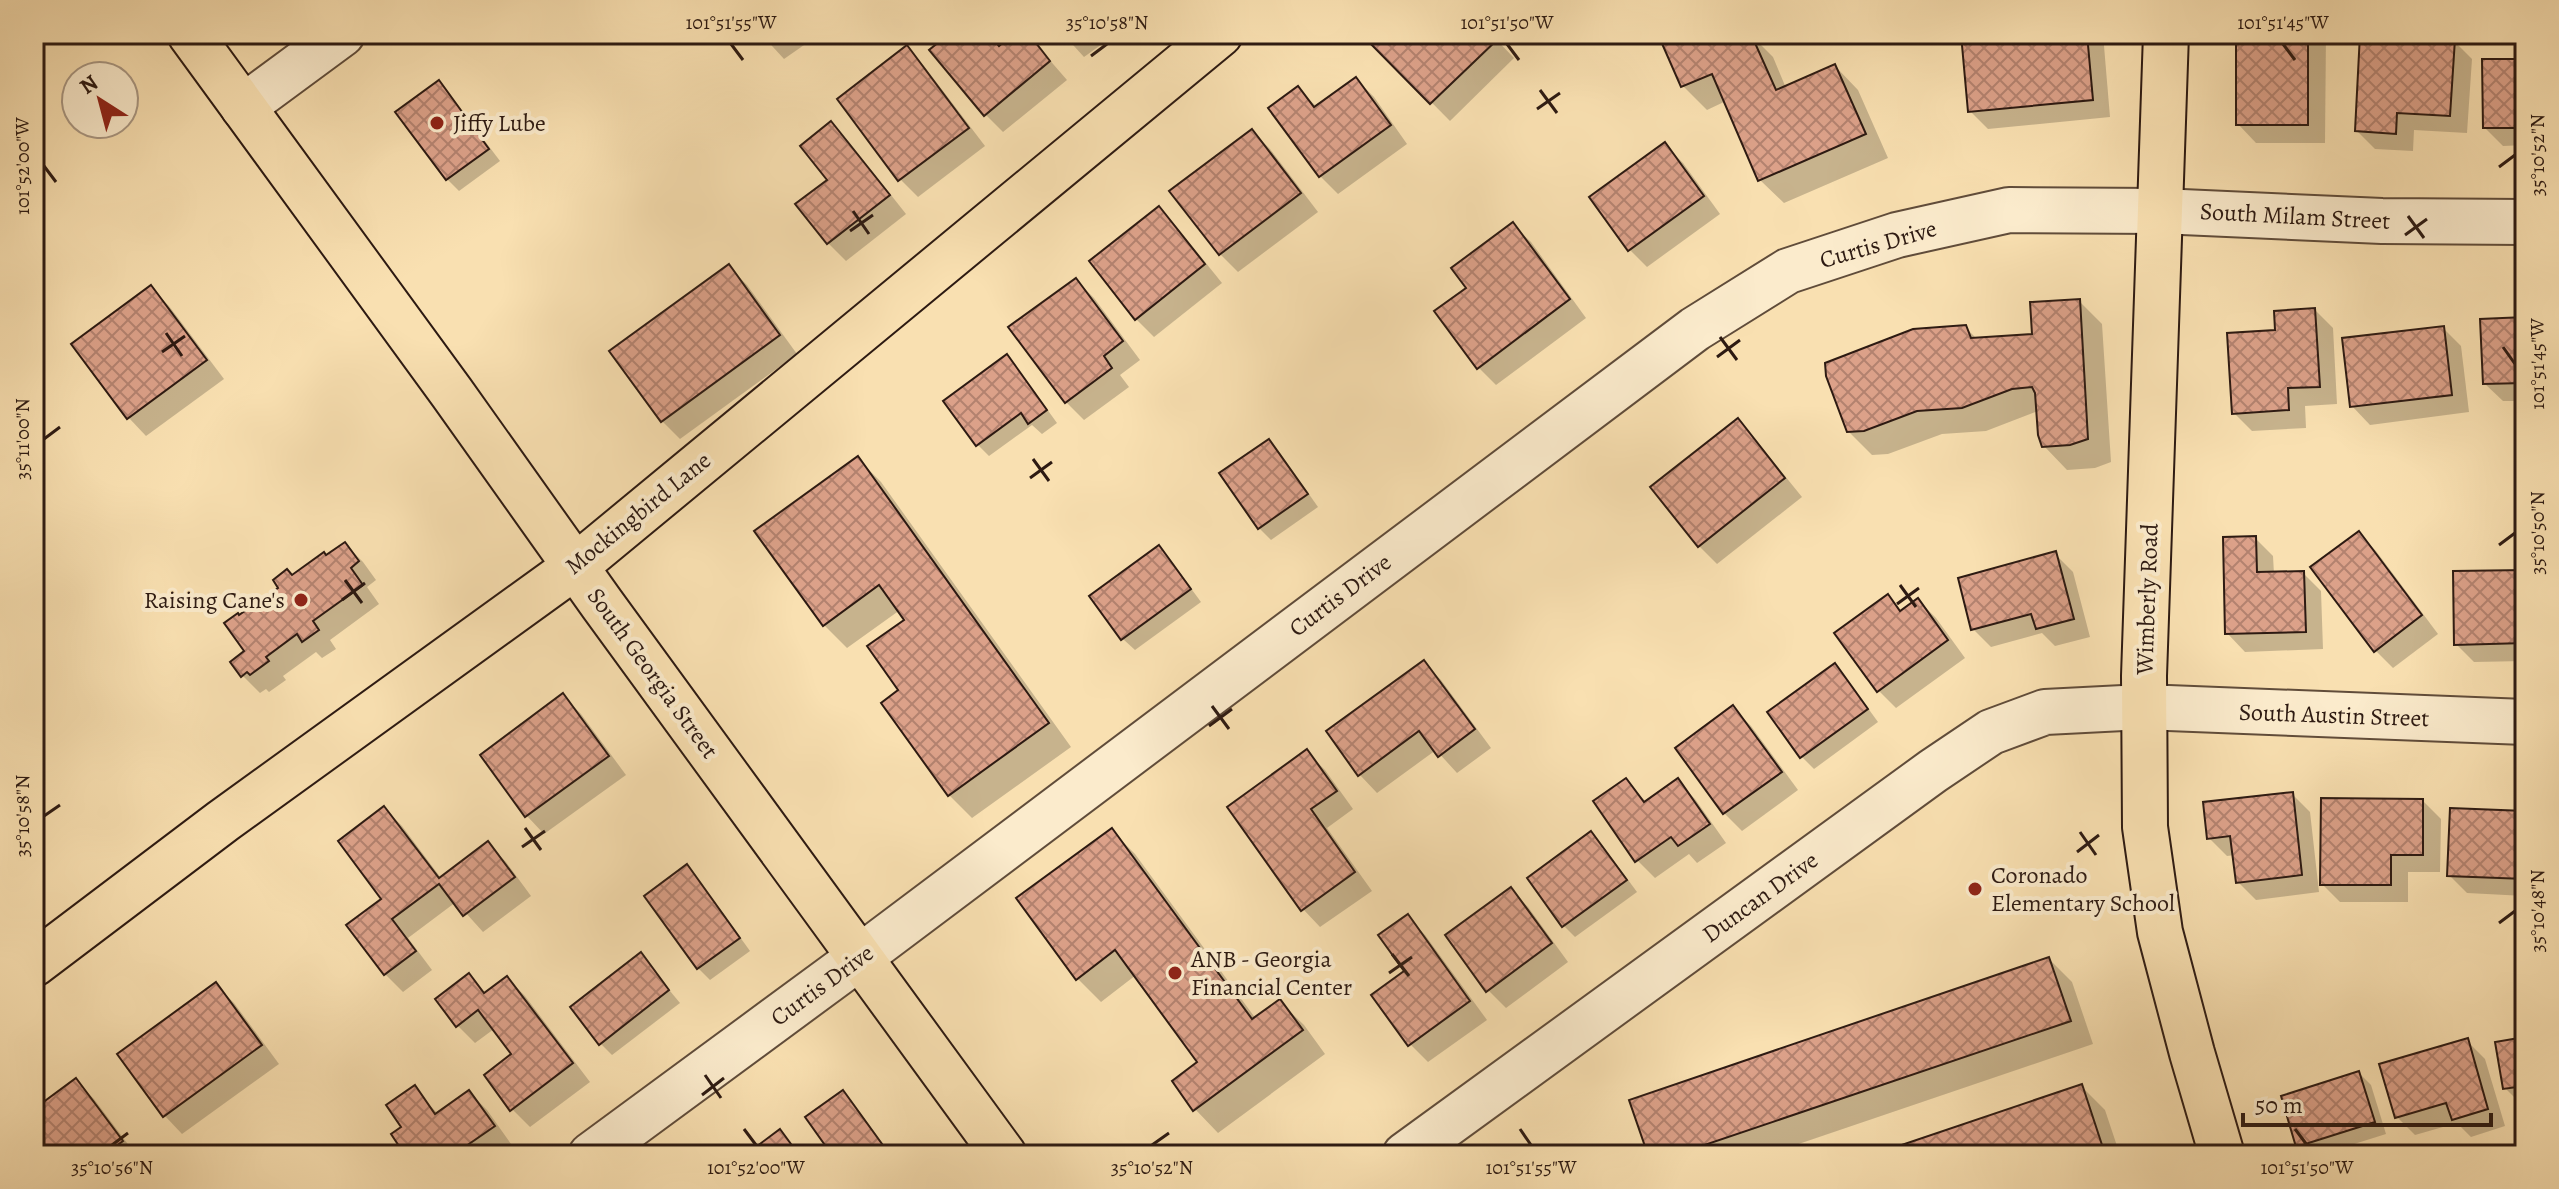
<svg xmlns="http://www.w3.org/2000/svg" width="2559" height="1189" viewBox="0 0 2559 1189" font-family="Alegreya,serif">
  <style>
    .shadow { fill: #0003 }
    .building { fill: url(#building-cross-hatch); stroke: #2d1a12; stroke-width: 2 }
    .lines { fill: none; stroke-linecap: round; stroke-linejoin: round }
    .minor-casing { stroke: #604c3a; stroke-width: 48 }
    .major-casing { stroke: #2d1a12; stroke-width: 48 }
    .minor { stroke: #fbebcc; stroke-width: 44 }
    .major { stroke: #f9e0b1; stroke-width: 44 }
    .ticks { fill: none; stroke: #2d1a12; stroke-width: 3 }
    .poi-dot { fill: #8f2418; stroke: #fbebcc; stroke-width: 3 }
    .labels { text-anchor: middle; dominant-baseline: central; stroke-width: 8; stroke-linejoin: round; paint-order: stroke }
    .poi-label { font-size: 24px; fill: #2d1a12; stroke: #fbebcc; text-anchor: start }
    .street-label { font-size: 24px; fill: #2d1a12; stroke: #fbebcc }
    .neatline { fill: none; stroke: #2d1a12; stroke-width: 3 }
    .ticks-label { font-size: 20px; text-anchor: middle; fill: #2d1a12 }
  </style>
  <defs>
    <pattern id="building-cross-hatch" width="8" height="8" patternUnits="userSpaceOnUse" patternTransform="scale(2)"><rect width="8" height="8" fill="#dca189"/><path d="M0 0l8 8M0 8l8-8" fill="none" stroke="#b3826f"/></pattern>
  </defs>
  <rect width="100%" height="100%" fill="#f9e0b1"/>
  <filter id="stains"><feTurbulence type="fractalNoise" baseFrequency=".0025" numOctaves="4"/><feColorMatrix values="0 0 0 0 .2 0 0 0 0 .09 0 0 0 0 .02 0 0 0 .5 -.17"/></filter>
  <radialGradient id="worn" r=".72"><stop offset=".6" stop-color="#630" stop-opacity="0"/><stop offset="1" stop-color="#630" stop-opacity=".3"/></radialGradient>
  <g class="shadow">
    <polygon points="761,34 816,34 817,36 784,59"/>
    <polygon points="952,34 989,34 1000,47 1016,34 1027,34 1067,80 1003,132 985,114"/>
    <polygon points="1063,34 1116,34 1084,57"/>
    <polygon points="1364,34 1491,34 1514,58 1450,121"/>
    <polygon points="1677,34 1730,34 1736,40 1750,34 1773,57 1786,88 1835,66 1858,90 1888,158 1784,203 1760,180 1726,101 1707,110 1683,86"/>
    <polygon points="1963,34 2103,34 2110,117 1988,129 1970,111"/>
    <polygon points="2238,34 2326,34 2325,143 2256,143 2238,124"/>
    <polygon points="2454,41 2472,59 2467,133 2414,130 2413,151 2375,149 2357,131"/>
    <polygon points="906,48 924,66 985,146 918,197 900,179"/>
    <polygon points="2525,61 2525,145 2503,146 2485,128"/>
    <polygon points="1356,79 1374,97 1407,144 1338,194 1320,176 1298,89 1317,107"/>
    <polygon points="438,83 450,95 500,161 459,191 447,179"/>
    <polygon points="831,124 849,142 906,214 846,261 828,243"/>
    <polygon points="1252,131 1270,149 1318,212 1238,272 1220,254"/>
    <polygon points="1665,145 1683,163 1720,214 1647,267 1629,249"/>
    <polygon points="1159,208 1176,226 1222,283 1154,337 1136,319"/>
    <polygon points="1513,225 1531,242 1586,318 1496,385 1478,367 1468,288"/>
    <polygon points="729,267 747,285 797,354 680,439 662,421"/>
    <polygon points="1076,280 1094,298 1140,360 1120,375 1129,387 1084,420 1066,402"/>
    <polygon points="151,288 169,306 224,379 146,436 129,418 74,345"/>
    <polygon points="2079,301 2102,324 2111,462 2095,468 2067,470 2044,446 2038,411 1986,431 1942,434 1888,454 1872,455 1848,431 1965,327 1978,340 2035,335"/>
    <polygon points="2315,310 2333,328 2337,404 2305,406 2306,428 2252,431 2234,413 2277,332"/>
    <polygon points="2525,319 2525,401 2503,401 2484,383"/>
    <polygon points="2443,328 2461,346 2469,412 2370,425 2352,406"/>
    <polygon points="1006,357 1018,369 1057,423 1042,434 1032,425 989,456 977,444"/>
    <polygon points="1738,421 1755,439 1802,497 1717,564 1699,546 1653,488"/>
    <polygon points="1269,441 1280,453 1318,507 1271,540 1259,528"/>
    <polygon points="858,459 881,482 1071,747 972,818 949,795 901,691 907,620 900,610 847,648 824,625"/>
    <polygon points="2359,533 2376,551 2438,634 2393,668 2375,650"/>
    <polygon points="2255,538 2273,556 2274,574 2303,573 2321,591 2323,649 2245,652 2227,633"/>
    <polygon points="345,544 363,562 376,580 367,587 379,604 330,640 336,649 322,658 316,652 283,676 286,680 269,692 266,689 260,693 242,675 247,651 239,618 293,577"/>
    <polygon points="1158,548 1170,560 1201,602 1135,650 1123,639"/>
    <polygon points="2055,554 2073,572 2090,637 2055,646 2042,633 1991,647 1973,629"/>
    <polygon points="2525,572 2525,661 2474,662 2456,644"/>
    <polygon points="1888,597 1902,612 1918,600 1936,618 1965,658 1896,708 1878,690"/>
    <polygon points="1423,662 1441,680 1491,748 1457,773 1436,750 1377,793 1360,775"/>
    <polygon points="1834,666 1846,678 1878,722 1814,769 1802,757 1770,713"/>
    <polygon points="563,696 581,714 626,775 544,834 527,816 483,755"/>
    <polygon points="1733,708 1751,726 1798,790 1742,831 1724,813 1677,749"/>
    <polygon points="1307,752 1325,770 1353,809 1327,828 1372,891 1320,927 1303,909"/>
    <polygon points="1626,780 1647,803 1677,781 1695,799 1726,843 1697,863 1689,854 1655,878 1637,860"/>
    <polygon points="2292,794 2310,812 2319,892 2256,900 2238,882 2235,855 2227,856 2209,838"/>
    <polygon points="2423,801 2441,819 2440,872 2408,872 2408,902 2340,902 2322,884"/>
    <polygon points="384,808 402,826 441,878 488,844 506,862 531,896 483,932 456,902 408,938 432,970 403,992 385,974"/>
    <polygon points="2525,813 2525,896 2467,893 2449,875"/>
    <polygon points="1112,831 1135,854 1256,1019 1280,1002 1304,1025 1325,1054 1218,1133 1195,1109 1200,1062 1136,975 1101,1002 1077,978"/>
    <polygon points="1591,834 1603,846 1637,892 1575,937 1563,925"/>
    <polygon points="686,867 698,879 750,951 710,980 698,968"/>
    <polygon points="1510,890 1528,907 1568,962 1506,1008 1488,990"/>
    <polygon points="1407,917 1425,935 1487,1020 1428,1062 1410,1044"/>
    <polygon points="640,955 680,1003 612,1055 600,1043"/>
    <polygon points="2049,959 2072,982 2093,1044 1766,1155 1650,1155"/>
    <polygon points="468,976 486,994 507,978 525,996 590,1082 530,1127 512,1109 514,1055 494,1029 475,1043 457,1025"/>
    <polygon points="216,985 234,1003 279,1064 182,1134 165,1116"/>
    <polygon points="2525,1039 2525,1106 2523,1106 2505,1088"/>
    <polygon points="2467,1041 2485,1059 2505,1126 2471,1137 2457,1123 2415,1135 2397,1117"/>
    <polygon points="2359,1073 2371,1085 2386,1134 2319,1155 2307,1155 2298,1146"/>
    <polygon points="76,1081 94,1099 136,1155 34,1155 34,1112"/>
    <polygon points="2082,1087 2105,1110 2120,1155 1878,1155"/>
    <polygon points="414,1088 438,1114 469,1092 487,1110 511,1144 496,1155 408,1155 404,1127"/>
    <polygon points="842,1092 854,1104 891,1155 834,1155"/>
  </g>
  <g class="building">
    <polygon points="949,34 989,34 999,46 1013,34 1029,34 1050,61 984,116 929,50"/>
    <polygon points="1361,34 1493,34 1498,39 1430,104"/>
    <polygon points="1672,34 1723,34 1726,42 1744,34 1751,34 1776,90 1835,64 1866,134 1758,181 1712,74 1681,87 1660,39"/>
    <polygon points="1961,34 2087,34 2093,100 1968,112"/>
    <rect x="2236" y="34" width="72" height="91"/>
    <polygon points="2360,34 2455,39 2450,116 2397,113 2396,134 2355,131"/>
    <polygon points="907,45 969,128 898,181 837,99"/>
    <polygon points="2482,59 2525,59 2525,128 2483,128"/>
    <polygon points="1356,77 1391,125 1319,177 1268,108 1298,86 1314,107"/>
    <polygon points="439,80 489,149 446,180 395,112"/>
    <polygon points="831,121 890,195 827,244 795,204 827,180 800,146"/>
    <polygon points="1252,129 1301,193 1219,255 1169,191"/>
    <polygon points="1665,142 1704,196 1628,251 1589,197"/>
    <polygon points="1159,206 1205,264 1135,320 1089,261"/>
    <polygon points="1513,222 1570,299 1477,369 1434,311 1466,288 1451,268"/>
    <polygon points="729,264 780,335 661,422 609,351"/>
    <polygon points="1076,278 1123,341 1104,356 1112,368 1065,403 1008,327"/>
    <polygon points="151,285 207,360 127,419 71,344"/>
    <polygon points="2080,299 2088,439 2070,445 2042,447 2038,435 2035,393 2032,387 2012,389 1962,408 1917,411 1864,431 1847,432 1826,376 1825,363 1913,329 1966,325 1971,338 2032,334 2030,302"/>
    <polygon points="2315,308 2320,387 2288,388 2289,410 2232,414 2227,333 2275,330 2274,311"/>
    <polygon points="2525,317 2525,383 2483,384 2480,319"/>
    <polygon points="2444,326 2452,395 2350,407 2342,338"/>
    <polygon points="1007,354 1047,410 1028,424 1021,413 976,446 943,401"/>
    <polygon points="1738,418 1785,478 1698,547 1650,487"/>
    <polygon points="1269,439 1308,494 1258,529 1219,473"/>
    <polygon points="858,456 1049,723 948,796 881,703 898,690 867,646 904,620 879,585 823,626 754,531"/>
    <polygon points="2359,531 2422,615 2374,652 2310,567"/>
    <polygon points="2256,536 2257,572 2304,571 2306,632 2225,634 2223,537"/>
    <polygon points="345,542 359,561 351,568 363,585 313,621 319,630 302,642 297,634 266,657 269,661 250,675 247,672 241,677 230,662 244,651 224,623 238,613 239,615 278,588 273,580 287,569 292,575 324,552 326,555"/>
    <polygon points="1159,545 1191,589 1121,640 1089,596"/>
    <polygon points="2056,551 2074,619 2036,629 2031,614 1971,630 1958,578"/>
    <polygon points="2525,570 2525,643 2454,645 2453,571"/>
    <polygon points="1888,594 1900,611 1918,598 1948,640 1877,692 1834,633"/>
    <polygon points="1424,660 1475,729 1438,757 1419,731 1358,776 1326,731"/>
    <polygon points="1835,663 1868,709 1800,758 1767,712"/>
    <polygon points="563,693 609,756 525,817 480,755"/>
    <polygon points="1733,705 1782,772 1723,814 1675,748"/>
    <polygon points="1307,749 1337,791 1311,809 1355,872 1301,911 1227,807"/>
    <polygon points="1626,778 1644,802 1678,778 1710,824 1678,846 1671,837 1635,862 1593,801"/>
    <polygon points="2293,792 2302,875 2236,883 2230,836 2207,839 2203,802"/>
    <polygon points="2321,798 2423,799 2423,855 2391,855 2391,885 2320,885"/>
    <polygon points="384,806 439,878 488,841 515,877 463,916 439,884 392,919 416,951 384,975 346,925 381,899 338,841"/>
    <polygon points="2450,808 2525,811 2525,879 2447,876"/>
    <polygon points="1112,828 1252,1019 1280,999 1303,1030 1193,1111 1172,1081 1197,1062 1115,950 1076,980 1016,898"/>
    <polygon points="1591,831 1627,880 1562,927 1527,878"/>
    <polygon points="687,864 740,938 697,969 644,896"/>
    <polygon points="1511,887 1552,943 1486,992 1445,935"/>
    <polygon points="1408,914 1470,1001 1408,1046 1371,995 1404,971 1378,935"/>
    <polygon points="641,952 669,990 599,1045 570,1007"/>
    <polygon points="2049,957 2071,1021 1675,1155 1648,1155 1629,1100"/>
    <polygon points="469,973 484,993 507,976 573,1063 510,1111 484,1075 511,1054 478,1010 456,1027 435,999"/>
    <polygon points="216,982 262,1045 163,1117 117,1054"/>
    <polygon points="2525,1037 2525,1086 2503,1089 2495,1042"/>
    <polygon points="2468,1038 2488,1109 2452,1120 2446,1103 2395,1118 2379,1064"/>
    <polygon points="2359,1071 2375,1122 2296,1147 2281,1096"/>
    <polygon points="76,1078 123,1141 104,1155 34,1155 34,1109"/>
    <polygon points="2082,1084 2104,1151 2091,1155 1872,1155"/>
    <polygon points="415,1085 435,1114 469,1090 495,1126 453,1155 405,1155 391,1134 401,1127 386,1105"/>
    <polygon points="843,1090 890,1155 832,1155 805,1117"/>
    <polygon points="780,1129 799,1155 745,1155"/>
  </g>
  <g class="lines">
    <defs>
      <g id="minor">
        <polyline points="243,107 342,34"/>
        <polyline points="591,1155 860,957 1695,329 1788,271 1897,235 2009,210 2160,211 2382,221 2525,222"/>
        <polyline points="1405,1155 1933,771 1991,732 2045,712 2143,707 2525,722"/>
      </g>
      <g id="major">
        <polyline points="190,34 452,393 602,604 1004,1155"/>
        <polyline points="2166,34 2144,676 2145,827 2160,932 2192,1053 2222,1155"/>
        <polyline points="34,964 223,821 576,566 1220,34"/>
      </g>
    </defs>
    <use href="#minor" class="minor-casing"/>
    <use href="#major" class="major-casing"/>
    <use href="#minor" class="minor"/>
    <use href="#major" class="major"/>
  </g>
  <path class="ticks" d="M731,44L743,60M1507,44L1519,60M2283,44L2295,60M1091,56L1107,44M1540,90L1557,113M1537,109L1560,93M44,166L56,182M2499,167L2515,155M853,211L869,234M2408,216L2424,238M850,231L873,215M2405,235L2427,219M166,333L182,356M1720,337L1737,360M2503,347L2515,364M162,352L185,336M1717,357L1740,340M44,439L60,427M1033,459L1049,481M1030,478L1052,462M2499,545L2515,533M345,580L362,603M1900,585L1916,607M342,600L365,583M1897,604L1919,588M1212,706L1229,729M1209,726L1232,709M44,816L60,805M525,828L541,850M2080,832L2096,855M522,847L545,831M2077,852L2099,835M2499,923L2515,911M1392,954L1409,976M1389,973L1412,957M705,1075L721,1098M702,1095L724,1078M744,1129L756,1145M1520,1129L1531,1145M2295,1129L2307,1145M112,1145L128,1133M1152,1145L1169,1133"/>
  <g class="poi-dot">
    <circle cx="437" cy="123" r="8"/>
    <circle cx="301" cy="600" r="8"/>
    <circle cx="1975" cy="889" r="8"/>
    <circle cx="1175" cy="973" r="8"/>
  </g>
  <g class="labels">
    <g class="poi-label">
      <text x="453" y="123">Jiffy Lube</text>
      <text x="285" y="600" text-anchor="end">Raising Cane's</text>
      <text x="1991" y="875">Coronado<tspan x="1991" dy="28">Elementary School</tspan></text>
      <text x="1191" y="959">ANB - Georgia<tspan x="1191" dy="28">Financial Center</tspan></text>
    </g>
    <g class="street-label">
      <text transform="translate(2295 216) rotate(3)">South Milam Street</text>
      <text transform="translate(1878 244) rotate(-16)">Curtis Drive</text>
      <text transform="translate(638 513) rotate(-39)">Mockingbird Lane</text>
      <text transform="translate(1340 595) rotate(-37)">Curtis Drive</text>
      <text transform="translate(2147 599) rotate(-88)">Wimberly Road</text>
      <text transform="translate(653 673) rotate(54)">South Georgia Street</text>
      <text transform="translate(2334 715) rotate(2)">South Austin Street</text>
      <text transform="translate(1760 897) rotate(-36)">Duncan Drive</text>
      <text transform="translate(822 985) rotate(-36)">Curtis Drive</text>
    </g>
  </g>
  <rect width="2559" height="1189" fill="none" stroke="#f9e0b1" stroke-width="88"/>
  <g transform="translate(100 100) rotate(324)"><circle r="38" fill="#fbebcc" stroke="#a99782" stroke-width="2"/>
  <path d="M0-6L14 30L0 20L-14 30Z" fill="#8f2418"/>
  <text y="-12" font-size="22" font-weight="bold" text-anchor="middle" fill="#2d1a12">N</text>
  </g>
  <path d="M2243 1113v12h248v-12" fill="none" stroke="#2d1a12" stroke-width="4"/>
  <text x="2255" y="1113" font-size="24" fill="#2d1a12" stroke="#fbebcc" stroke-width="6" paint-order="stroke">50 m</text>
  <rect x="44" y="44" width="2471" height="1101" class="neatline"/>
  <g class="ticks-label">
    <text x="731" y="29">101°51'55"W</text>
    <text x="1107" y="29">35°10'58"N</text>
    <text x="1507" y="29">101°51'50"W</text>
    <text x="2283" y="29">101°51'45"W</text>
    <text transform="translate(2537 155) rotate(-90)" y="7">35°10'52"N</text>
    <text transform="translate(22 166) rotate(-90)" y="7">101°52'00"W</text>
    <text transform="translate(2537 364) rotate(-90)" y="7">101°51'45"W</text>
    <text transform="translate(22 439) rotate(-90)" y="7">35°11'00"N</text>
    <text transform="translate(2537 533) rotate(-90)" y="7">35°10'50"N</text>
    <text transform="translate(22 816) rotate(-90)" y="7">35°10'58"N</text>
    <text transform="translate(2537 911) rotate(-90)" y="7">35°10'48"N</text>
    <text x="112" y="1174">35°10'56"N</text>
    <text x="756" y="1174">101°52'00"W</text>
    <text x="1152" y="1174">35°10'52"N</text>
    <text x="1531" y="1174">101°51'55"W</text>
    <text x="2307" y="1174">101°51'50"W</text>
  </g>
  <rect width="100%" height="100%" filter="url(#stains)"/>
  <rect width="100%" height="100%" fill="url(#worn)"/>
</svg>
